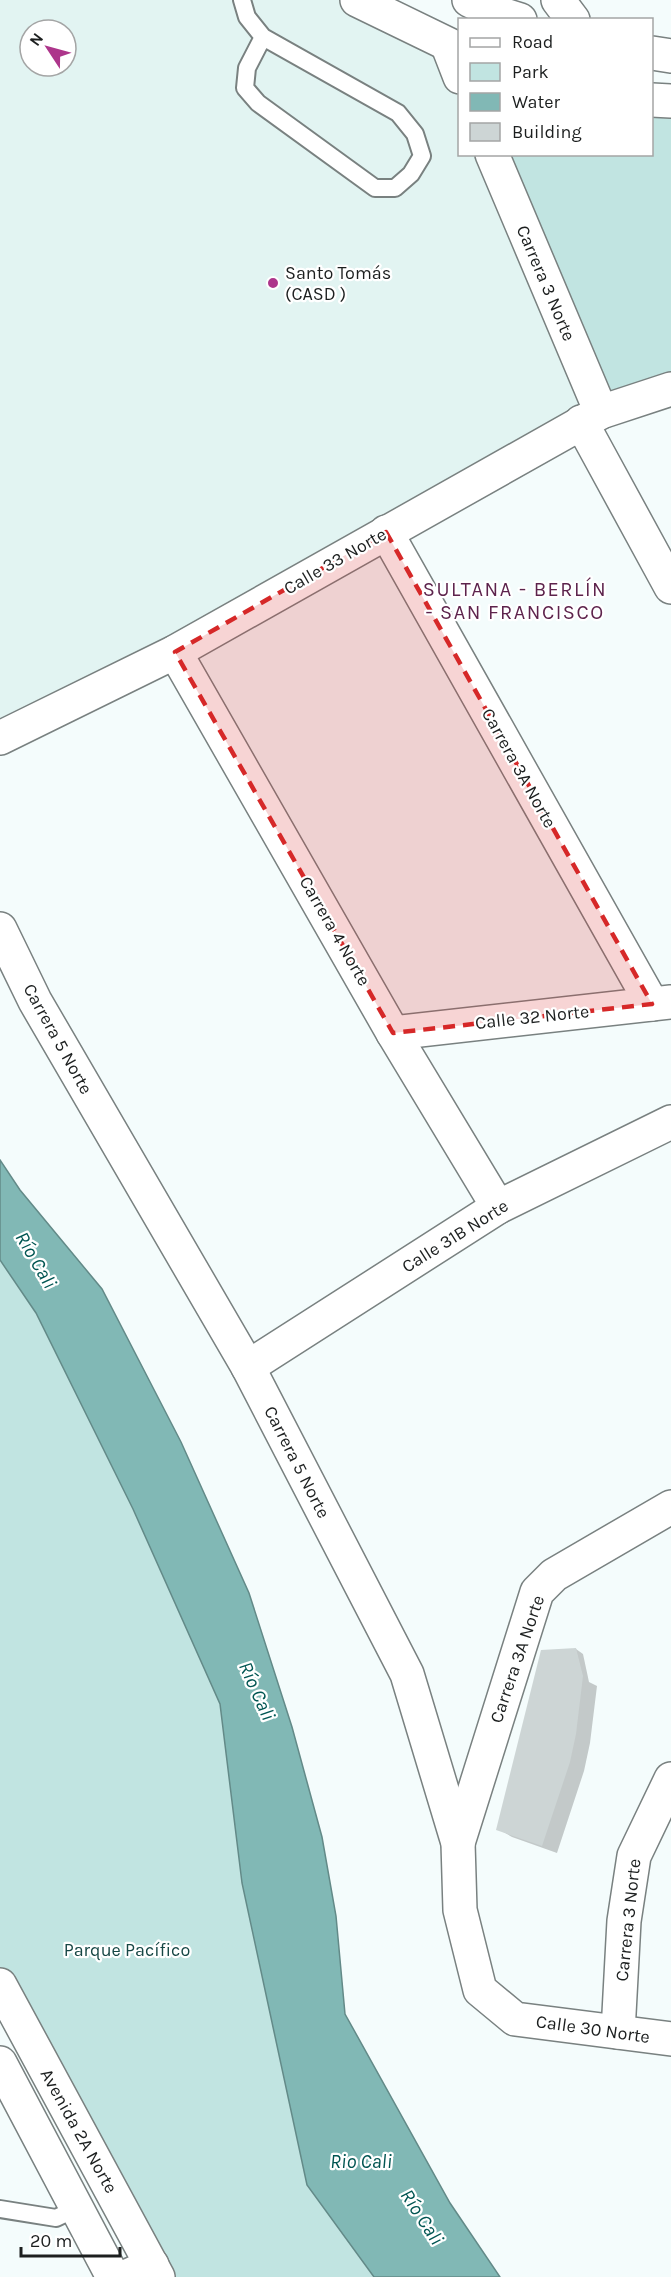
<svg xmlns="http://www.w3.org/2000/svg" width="671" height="2277" viewBox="0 0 671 2277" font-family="Karla,sans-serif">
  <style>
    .built { fill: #e2f4f2; fill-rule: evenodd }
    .green { fill: #c1e4e1 }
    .water { fill: #81b8b5; stroke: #638a88; stroke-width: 1.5 }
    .shadow { fill: #0003 }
    .building { fill: #cdd5d5 }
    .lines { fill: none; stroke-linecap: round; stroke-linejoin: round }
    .service-casing { stroke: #798180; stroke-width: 20 }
    .minor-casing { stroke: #798180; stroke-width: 36 }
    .secondary-casing { stroke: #798180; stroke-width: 36 }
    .service { stroke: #fff; stroke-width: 16 }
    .minor { stroke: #fff; stroke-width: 33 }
    .secondary { stroke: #fff; stroke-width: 33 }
    .marked { fill: #d62828; fill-opacity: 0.2; stroke: #d62828; stroke-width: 4.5; stroke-dasharray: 12 8; stroke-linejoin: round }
    .poi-dot { fill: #ad358b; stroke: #fff; stroke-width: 2 }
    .labels { text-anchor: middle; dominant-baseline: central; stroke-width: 4.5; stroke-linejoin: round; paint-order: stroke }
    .poi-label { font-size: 18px; fill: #1c1f1f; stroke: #fff; text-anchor: start }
    .street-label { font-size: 18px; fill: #1c1f1f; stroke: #fff }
    .park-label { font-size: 18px; fill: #164745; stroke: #fff }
    .neighbourhood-label { font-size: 20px; letter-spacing: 1.5px; fill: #5d234c; stroke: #fff }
    .water-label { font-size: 20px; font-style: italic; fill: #005552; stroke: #fff }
  </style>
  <rect width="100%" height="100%" fill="#f4fcfc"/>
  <path class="built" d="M0,0H357L448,46L459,77L460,154L492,155L601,412L0,738ZM30,30H66V66H30Z"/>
  <g class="green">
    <polygon points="652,100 671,101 671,389 601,412 492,155 652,154"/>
    <polygon points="0,1260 36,1313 133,1509 220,1704 242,1883 307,2185 374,2277 158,2277 0,1985"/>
  </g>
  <polygon class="water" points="0,1160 20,1190 102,1289 181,1442 249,1593 292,1727 322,1837 336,1916 345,2014 450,2203 500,2277 374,2277 307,2185 242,1883 220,1704 133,1509 36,1313 0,1260"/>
  <polygon class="shadow" points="576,1649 583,1654 589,1682 597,1686 590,1743 584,1771 557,1853 512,1837 498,1829"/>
  <polygon class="building" points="576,1648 583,1676 576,1734 570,1762 542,1846 496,1830 541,1650"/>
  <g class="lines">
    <defs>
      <g id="service">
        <polyline points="242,0 247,17 263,37 398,113 415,134 422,156 411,174 395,188 375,188 258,103 245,88 247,68 263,37"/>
        <polyline points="0,2209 56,2218 77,2208"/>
      </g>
      <g id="minor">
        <polyline points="558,0 573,20"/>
        <polyline points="448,46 460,77"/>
        <polyline points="492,154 601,412"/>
        <polyline points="581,422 671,587"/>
        <polyline points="386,532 652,1004"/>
        <polyline points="175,652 393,1033 498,1207"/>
        <polyline points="0,738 175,652 601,412 671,389"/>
        <polyline points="0,929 35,1001 248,1367 407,1674 458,1843 460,1910 480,1990 515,2019 671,2039"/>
        <polyline points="393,1033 671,1002"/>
        <polyline points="248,1367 498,1207 671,1122"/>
        <polyline points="458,1843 537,1592 554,1575 671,1507"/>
        <polyline points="618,2032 624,1921 634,1856 671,1779"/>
        <polyline points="125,2277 152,2265"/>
      </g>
      <g id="secondary">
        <polyline points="357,0 460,50"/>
        <polyline points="469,0 492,11 520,20"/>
        <polyline points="652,53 671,56"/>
        <polyline points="652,100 671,101"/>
        <polyline points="0,1985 158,2277"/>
        <polyline points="0,2063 113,2277"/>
      </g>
    </defs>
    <use href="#service" class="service-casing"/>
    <use href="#minor" class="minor-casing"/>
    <use href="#secondary" class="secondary-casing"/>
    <use href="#service" class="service"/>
    <use href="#minor" class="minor"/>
    <use href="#secondary" class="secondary"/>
  </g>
  <path class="marked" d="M386,532L652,1004L393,1033L175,652Z"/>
  <circle class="poi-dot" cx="273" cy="283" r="6"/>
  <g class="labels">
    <g class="poi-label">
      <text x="285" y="273">Santo Tomás<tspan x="285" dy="21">(CASD )</tspan></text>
    </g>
    <g class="street-label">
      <text transform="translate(546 283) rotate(67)">Carrera 3 Norte</text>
      <text transform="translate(335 561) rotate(-30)">Calle 33 Norte</text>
      <text transform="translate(519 768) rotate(61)">Carrera 3A Norte</text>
      <text transform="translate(335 931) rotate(60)">Carrera 4 Norte</text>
      <text transform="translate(532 1017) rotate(-6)">Calle 32 Norte</text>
      <text transform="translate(58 1039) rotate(61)">Carrera 5 Norte</text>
      <text transform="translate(455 1236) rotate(-32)">Calle 31B Norte</text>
      <text transform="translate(297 1462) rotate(63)">Carrera 5 Norte</text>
      <text transform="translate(517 1659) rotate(-71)">Carrera 3A Norte</text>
      <text transform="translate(628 1920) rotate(-84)">Carrera 3 Norte</text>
      <text transform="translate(593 2029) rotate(8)">Calle 30 Norte</text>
      <text transform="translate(79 2131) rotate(61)">Avenida 2A Norte</text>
    </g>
    <g class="park-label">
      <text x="127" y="1950">Parque Pacífico</text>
    </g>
    <g class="neighbourhood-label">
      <text x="515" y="589">SULTANA - BERLÍN<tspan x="515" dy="23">- SAN FRANCISCO</tspan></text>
    </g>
    <g class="water-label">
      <text transform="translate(36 1260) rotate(60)">Río Cali</text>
      <text transform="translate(257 1691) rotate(66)">Río Cali</text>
      <text x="361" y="2161">Rio Cali</text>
      <text transform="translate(422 2217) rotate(57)">Río Cali</text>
    </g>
  </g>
  <rect x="458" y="18" width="195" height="138" fill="#ffffff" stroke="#a4a5a5" stroke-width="1.5"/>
  <rect x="470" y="38" width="30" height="9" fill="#ffffff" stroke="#a4a5a5" stroke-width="1.5"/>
  <text x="512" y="48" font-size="18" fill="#1c1f1f">Road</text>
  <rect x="470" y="63" width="30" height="18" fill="#c1e4e1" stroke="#a4a5a5" stroke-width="1.5"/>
  <text x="512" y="78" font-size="18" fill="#1c1f1f">Park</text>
  <rect x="470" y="93" width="30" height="18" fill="#81b8b5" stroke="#a4a5a5" stroke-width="1.5"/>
  <text x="512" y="108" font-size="18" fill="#1c1f1f">Water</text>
  <rect x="470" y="123" width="30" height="18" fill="#cdd5d5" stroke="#a4a5a5" stroke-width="1.5"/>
  <text x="512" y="138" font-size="18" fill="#1c1f1f">Building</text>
  <g transform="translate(48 48) rotate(306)"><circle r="28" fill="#ffffff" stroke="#a4a5a5" stroke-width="1.5"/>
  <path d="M0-4.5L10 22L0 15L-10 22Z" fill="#ad358b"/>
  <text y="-9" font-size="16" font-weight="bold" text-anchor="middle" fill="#1c1f1f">N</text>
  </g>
  <path d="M21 2247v9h99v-9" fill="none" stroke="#1c1f1f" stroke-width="3"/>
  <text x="30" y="2247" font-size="18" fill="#1c1f1f" stroke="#ffffff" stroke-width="4.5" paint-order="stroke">20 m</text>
</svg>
